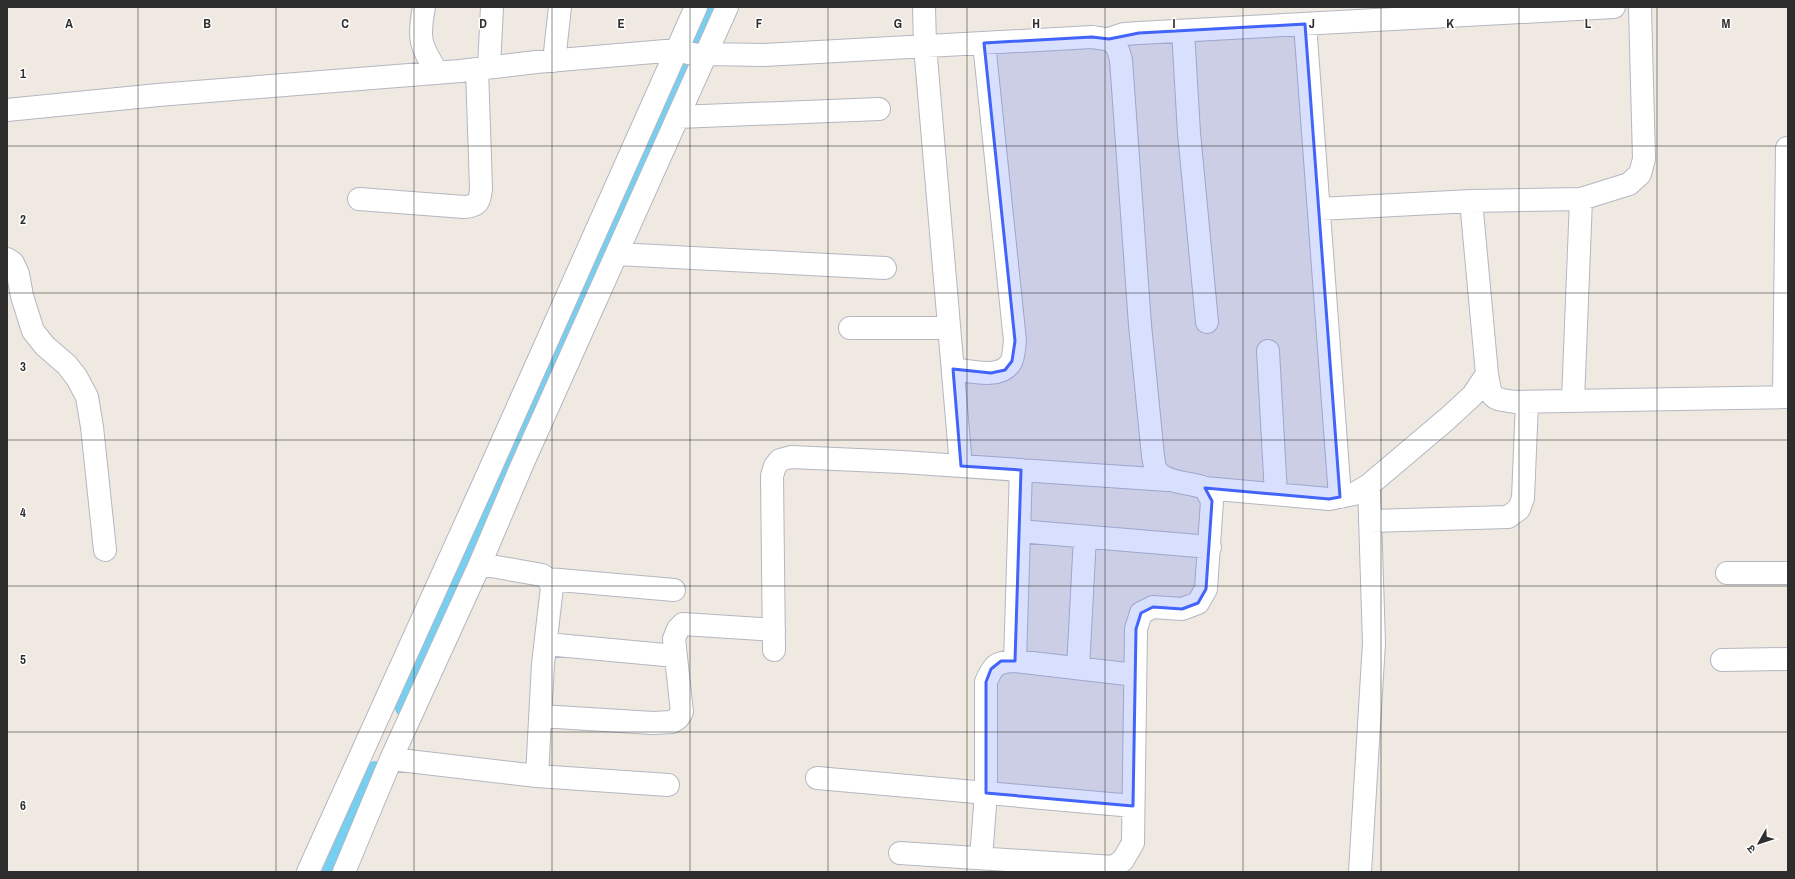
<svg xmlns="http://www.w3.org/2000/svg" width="1795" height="879" viewBox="0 0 1795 879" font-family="'Archivo Narrow','Noto Sans Devanagari',sans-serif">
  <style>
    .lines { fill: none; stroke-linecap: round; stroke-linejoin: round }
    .canal { stroke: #75cff0; stroke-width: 16 }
    .minor-casing { stroke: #b4b7c1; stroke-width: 24 }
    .minor { stroke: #fff; stroke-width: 22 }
    .marked { fill: #4264fb; fill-opacity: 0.2; stroke: #4264fb; stroke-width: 3; stroke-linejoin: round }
    .grid { fill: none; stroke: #2e2e2e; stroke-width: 1; stroke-opacity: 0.55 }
    .grid-label { font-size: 13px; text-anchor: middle; font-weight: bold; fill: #2e2e2e; stroke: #fff; stroke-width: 3; stroke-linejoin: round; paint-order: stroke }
  </style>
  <rect width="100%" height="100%" fill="#efe9e1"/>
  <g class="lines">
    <path class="canal" d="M 403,708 L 713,7
      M 330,872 L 375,769"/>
    <defs>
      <path id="minor" d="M 424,7 C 418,39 420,45 437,72
        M 924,7 L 925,46 L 961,466
        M 1305,24 L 1340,497
        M 1183,31 L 1189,133 L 1207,322
        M 1109,39 L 1124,34 L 1139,33 L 1614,7
        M 554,61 L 560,7
        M 489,67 L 492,7
        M 7,110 L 158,95 L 460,71 L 536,62 L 677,50 L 697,55 L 706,54 L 764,55 L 1092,37 C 1112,40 1116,39 1121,60 L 1140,325 L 1153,456 C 1154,460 1154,468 1157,471 C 1167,484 1191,482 1205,488 L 1212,501 L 1206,589 L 1198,603 L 1182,609 L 1153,607 L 1141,613 L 1136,629 L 1133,843 L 1123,860 L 1114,867 L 900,853
        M 678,117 L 879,109
        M 359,199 L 464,207 C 478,206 480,202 481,188 L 477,69
        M 1471,201 L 1487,374 C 1491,399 1491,399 1516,402 L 1788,397
        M 1319,209 L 1471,201 L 1581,199 L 1629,184 L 1640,174 L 1644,159 L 1640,7
        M 617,254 L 885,268
        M 7,259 L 13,263 L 18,274 L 22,296 L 33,331 L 45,346 L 67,365 L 77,378 L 87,397 L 92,427 L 105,550
        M 850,328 L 949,328
        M 1268,351 L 1276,494
        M 953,369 C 970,371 1001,380 1011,362 C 1014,357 1014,347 1015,341 L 984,43
        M 1784,397 L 1787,148
        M 1573,401 L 1581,199
        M 1205,488 L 1329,499 L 1354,494 L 1369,485 L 1447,419 L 1473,395 L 1487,374
        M 1370,521 L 1508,517 L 1519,509 L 1523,498 L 1527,402
        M 1019,531 L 1210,547
        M 480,564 L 542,575 L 548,579 L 552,587 L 543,664 L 537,776
        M 1727,573 L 1788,573
        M 548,579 L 674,590
        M 546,644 L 676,656
        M 774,650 L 772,476 L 775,466 L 780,460 L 791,457 L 902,462 L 1168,480
        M 1722,660 L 1788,659
        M 1015,661 L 1021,470
        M 1078,668 L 1085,537
        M 540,716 L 653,723 L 672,722 L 678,718 L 682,712 L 674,639 L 678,629 L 683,624 L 774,630
        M 391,759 L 537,776 L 668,785
        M 817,778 L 1133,806
        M 981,858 L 986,793 L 986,682 C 993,665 996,662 1015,661 L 1135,675
        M 308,872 L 482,487 L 696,7
        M 344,872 L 391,759 L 480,564 L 522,465 L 727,7
        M 1360,872 L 1374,643 L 1369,485"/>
    </defs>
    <use href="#minor" class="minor-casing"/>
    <use href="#minor" class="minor"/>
  </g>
  <path class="marked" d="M 1305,24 L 1340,497 L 1329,499 L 1205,488 L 1212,501 L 1206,589 L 1198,603 L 1182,609 L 1153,607 L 1141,613 L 1136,629 L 1133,806 L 986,793 L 986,682 L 991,669 L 1001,661 L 1015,661 L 1021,470 L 961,466 L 953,369 L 991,373 L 1005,370 L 1012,361 L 1015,341 L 984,43 L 1092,37 L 1109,39 L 1139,33 Z"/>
  <path class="grid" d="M 138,7 L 138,872M 276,7 L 276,872M 414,7 L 414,872M 552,7 L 552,872M 690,7 L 690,872M 828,7 L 828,872M 967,7 L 967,872M 1105,7 L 1105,872M 1243,7 L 1243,872M 1381,7 L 1381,872M 1519,7 L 1519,872M 1657,7 L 1657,872M 7,146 L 1788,146M 7,293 L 1788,293M 7,440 L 1788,440M 7,586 L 1788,586M 7,732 L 1788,732"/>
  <g class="grid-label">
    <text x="69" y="28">A</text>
    <text x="207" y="28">B</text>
    <text x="345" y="28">C</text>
    <text x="483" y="28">D</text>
    <text x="621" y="28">E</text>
    <text x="759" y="28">F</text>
    <text x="898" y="28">G</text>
    <text x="1036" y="28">H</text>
    <text x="1174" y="28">I</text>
    <text x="1312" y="28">J</text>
    <text x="1450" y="28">K</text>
    <text x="1588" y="28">L</text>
    <text x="1726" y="28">M</text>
    <text x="23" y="78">1</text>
    <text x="23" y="224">2</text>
    <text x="23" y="371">3</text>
    <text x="23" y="517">4</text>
    <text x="23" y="664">5</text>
    <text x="23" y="810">6</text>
  </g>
  <rect width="1795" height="879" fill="none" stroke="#2e2e2e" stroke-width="16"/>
  <g transform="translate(1759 843) rotate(231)" stroke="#ffffff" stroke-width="3" paint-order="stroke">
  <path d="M0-3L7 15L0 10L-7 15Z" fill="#2e2e2e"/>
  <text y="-6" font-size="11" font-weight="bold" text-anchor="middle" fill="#2e2e2e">उ</text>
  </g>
</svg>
